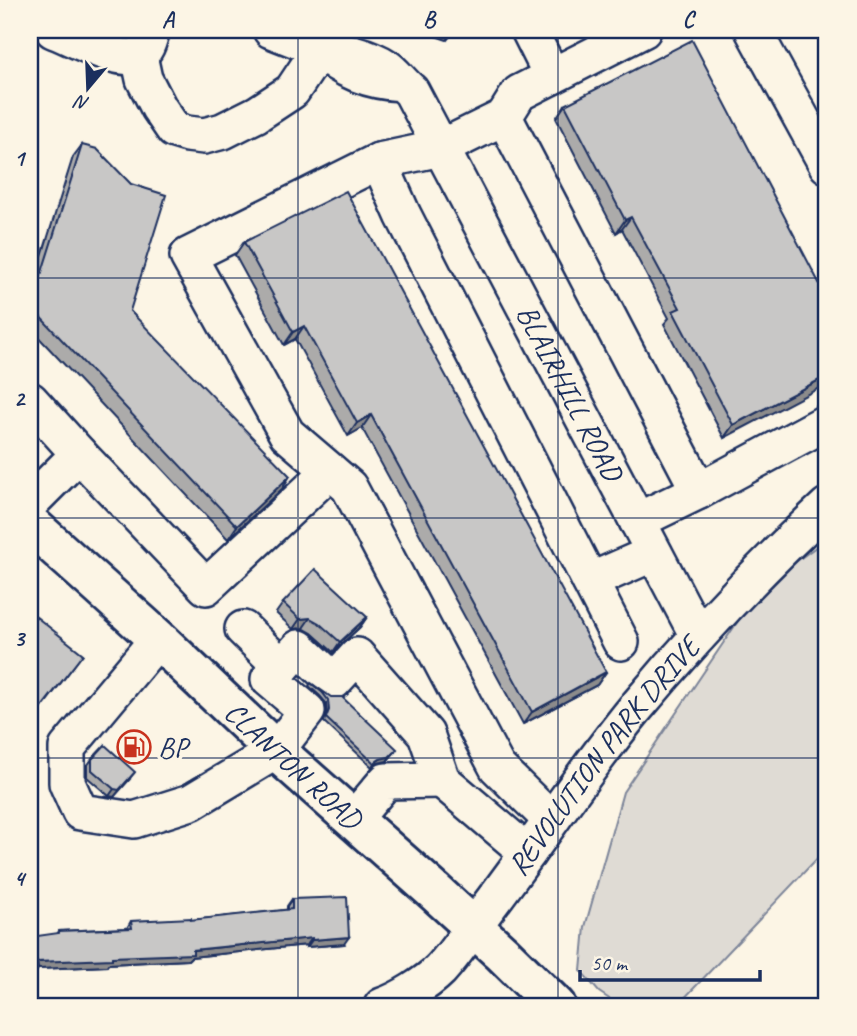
<svg xmlns="http://www.w3.org/2000/svg" width="857" height="1036" viewBox="0 0 857 1036" font-family="Caveat,sans-serif">
  <style>
    .green { fill: #dfdbd4; stroke: #7d8599; stroke-width: 2 }
    .lines { fill: none; stroke-linecap: round; stroke-linejoin: round }
    .minor-casing { stroke: #1b2f5e; stroke-width: 40 }
    .major-casing { stroke: #1b2f5e; stroke-width: 44 }
    .minor { stroke: #fcf5e5; stroke-width: 35 }
    .major { stroke: #fcf5e5; stroke-width: 38 }
    .wall { fill: #acabaa; stroke: #1b2f5e; stroke-width: 2 }
    .shaded-wall { fill: #8c8b8b; stroke: #1b2f5e; stroke-width: 2 }
    .building { fill: #c8c7c6; stroke: #1b2f5e; stroke-width: 2 }
    .grid { fill: none; stroke: #1b2f5e; stroke-width: 2; stroke-opacity: 0.55 }
    .labels { text-anchor: middle; stroke-width: 7; stroke-linejoin: round; paint-order: stroke }
    .street-label { font-size: 30px; fill: #1b2f5e; stroke: #fcf5e5 }
    .poi-label { font-size: 30px; fill: #1b2f5e; stroke: #fcf5e5; text-anchor: start }
    .neatline { fill: none; stroke: #1b2f5e; stroke-width: 2.5 }
    .grid-label { font-size: 23px; text-anchor: middle; font-weight: bold; fill: #1b2f5e }
  </style>
  <rect width="100%" height="100%" fill="#fcf5e5"/>
  <filter id="ink" filterUnits="userSpaceOnUse"><feTurbulence type="fractalNoise" baseFrequency=".0143" numOctaves="2"/><feDisplacementMap in="SourceGraphic" scale="14" xChannelSelector="R" yChannelSelector="G"/><feConvolveMatrix kernelMatrix="1 2 1 2 8 2 1 2 1" color-interpolation-filters="sRGB"/></filter>
  <g filter="url(#ink)">
    <path class="green" d="M 827,539 L 827,848 L 677,1006 L 620,1006 L 599,992 L 581,971 L 585,927 L 623,792 L 761,587 Z"/>
    <g class="lines">
      <defs>
        <g id="minor">
          <path d="M 53,30 C 72,37 124,66 140,54 C 148,48 149,38 152,30"/>
          <path d="M 529,30 L 552,76"/>
          <path d="M 753,30 L 827,165"/>
          <path d="M 139,56 L 144,79 L 159,108 L 174,130 L 187,134 L 204,136 L 223,131 L 257,114 L 292,91 L 320,49 L 271,30"/>
          <path id="s1" d="M 402,83 C 371,82 341,71 320,49 C 340,48 369,56 386,67 C 395,73 402,84 411,91 L 698,636"/>
          <path d="M 504,117 L 699,491"/>
          <path d="M 379,161 L 403,215 L 621,642"/>
          <path d="M 30,400 L 79,454"/>
          <path d="M 30,503 L 79,454 L 206,587 L 330,471"/>
          <path d="M 637,521 L 699,491 L 827,422"/>
          <path d="M 590,581 L 654,553"/>
          <path d="M 243,629 L 282,667 L 299,648 L 334,681 L 357,656 L 426,734 L 442,780 L 528,853"/>
          <path d="M 158,639 L 67,748 L 67,783 L 80,812 L 134,820 L 191,802 L 276,751 L 307,711 L 269,679 L 282,667"/>
          <path d="M 353,820 L 386,781 L 442,780"/>
          <path d="M 551,820 L 497,767 L 349,487 L 287,434 L 188,256 L 379,161 L 441,148 L 504,117 L 519,93 L 643,30"/>
          <path id="s2" d="M 382,1006 C 400,1000 427,983 440,970 C 455,954 469,932 482,915 C 534,848 580,776 634,710 C 694,638 758,570 827,506"/>
        </g>
        <g id="major">
          <path id="s3" d="M 30,524 L 158,639 L 276,751 L 435,892 L 502,953 L 556,1006"/>
        </g>
      </defs>
      <use href="#minor" class="minor-casing"/>
      <use href="#major" class="major-casing"/>
      <use href="#minor" class="minor"/>
      <use href="#major" class="major"/>
    </g>
    <path class="wall" d="M 565,105 L 827,298 L 724,438 L 664,324 L 669,318 L 622,229 L 616,233 L 556,118 Z
      M 82,145 L 130,311 L 282,489 L 228,539 L 30,328 L 30,294 L 73,157 Z
      M 244,242 L 606,672 L 597,685 L 523,724 L 362,428 L 348,436 L 295,339 L 284,345 L 235,255 Z
      M 283,603 L 367,617 L 360,627 L 333,652 L 312,633 L 303,628 L 293,629 L 276,613 Z
      M 311,683 L 395,752 L 387,761 L 378,763 L 372,767 L 324,722 L 327,713 L 326,703 L 320,696 L 309,686 Z
      M 92,759 L 130,779 L 114,797 L 109,796 L 87,777 L 87,766 Z
      M 292,899 L 344,944 L 307,947 L 307,945 L 191,957 L 188,960 L 108,964 L 107,966 L 38,969 L 33,976 L 59,931 L 127,928 L 131,921 L 191,920 L 287,910 L 287,906 Z"/>
    <path class="shaded-wall" d="M 418,30 L 455,30 L 447,40 Z
      M 631,217 L 622,229 L 616,233 L 625,220 Z
      M 304,326 L 295,339 L 284,345 L 293,332 Z
      M 827,376 L 827,384 L 724,438 L 733,425 Z
      M 371,415 L 362,428 L 348,436 L 357,423 Z
      M 290,476 L 282,489 L 228,539 L 237,526 Z
      M 367,617 L 360,627 L 333,652 L 340,642 Z
      M 310,618 L 303,628 L 293,629 L 300,619 Z
      M 83,654 L 32,721 L 30,720 L 30,704 Z
      M 606,672 L 597,685 L 523,724 L 532,712 Z
      M 397,749 L 387,761 L 378,763 L 372,767 L 374,763 Z
      M 135,772 L 114,797 L 109,796 L 114,789 Z
      M 349,937 L 344,944 L 307,947 L 312,940 Z
      M 312,938 L 307,945 L 191,957 L 188,960 L 108,964 L 107,966 L 38,969 L 33,976 L 30,976 L 30,969 L 37,962 L 193,950 Z"/>
    <path class="building" d="M 692,40 L 827,298 L 827,376 L 733,425 L 673,311 L 680,308 L 631,217 L 625,220 L 565,105 Z
      M 82,145 L 97,149 L 131,184 L 166,195 L 130,311 L 290,476 L 237,526 L 31,307 Z
      M 346,191 L 606,672 L 532,712 L 371,415 L 357,423 L 304,326 L 293,332 L 244,242 Z
      M 315,569 L 367,617 L 340,642 L 319,623 L 310,618 L 300,619 L 283,603 Z
      M 30,612 L 83,654 L 41,708 L 30,704 Z
      M 311,683 L 331,697 L 342,697 L 397,749 L 389,757 L 380,759 L 374,763 L 326,718 L 329,710 L 328,700 L 322,692 Z
      M 105,745 L 135,772 L 119,790 L 114,789 L 92,770 L 92,759 Z
      M 347,897 L 349,937 L 312,940 L 312,938 L 193,950 L 193,954 L 112,957 L 112,959 L 37,962 L 38,969 L 30,969 L 30,937 L 59,933 L 59,931 L 132,928 L 131,921 L 191,918 L 191,920 L 292,909 L 292,899 Z"/>
  </g>
  <path class="grid" d="M 298,30 L 298,1006M 558,30 L 558,1006M 30,278 L 827,278M 30,518 L 827,518M 30,758 L 827,758"/>
  <defs>
    <symbol id="fuel-ring" viewBox="-11 -11 22 22"><circle r="9.5" fill="#fcf5e5" stroke="#c8321e" stroke-width="1.5"/><path d="M-5.5-6h7V0h2V4h1.3V-2.5L3-4.5l.8-.8L6-3V5H2.5V1h-1V6h-7ZM-4.2-4.7v3.2H.2V-4.7Z" fill="#c8321e"/></symbol>
  </defs>
  <g fill-rule="evenodd">
    <use href="#fuel-ring" x="115" y="728" width="38" height="38"/>
  </g>
  <g class="labels">
    <g class="street-label">
      <text dy="10" stroke="none"><textPath href="#s1" startOffset="536">BLAIRHILL ROAD</textPath></text>
      <text dy="10" stroke="none"><textPath href="#s2" startOffset="338">REVOLUTION PARK DRIVE</textPath></text>
      <text dy="10" stroke="none"><textPath href="#s3" startOffset="357">CLANTON ROAD</textPath></text>
    </g>
    <g class="poi-label">
      <text x="158" y="757">BP</text>
    </g>
  </g>
  <rect width="857" height="1036" fill="none" stroke="#fcf5e5" stroke-width="77"/>
  <g transform="translate(88 88) rotate(199)" stroke="#fcf5e5" stroke-width="5" paint-order="stroke">
  <path d="M0-5L12 26L0 18L-12 26Z" fill="#1b2f5e"/>
  <text y="-10" font-size="19" font-weight="bold" text-anchor="middle" fill="#1b2f5e">N</text>
  </g>
  <path d="M580 970v10h180v-10" fill="none" stroke="#1b2f5e" stroke-width="3.5"/>
  <text x="591" y="970" font-size="21" fill="#1b2f5e" stroke="#fcf5e5" stroke-width="5" paint-order="stroke">50 m</text>
  <rect x="38" y="38" width="780" height="960" class="neatline"/>
  <g class="grid-label">
    <text x="168" y="27">A</text>
    <text x="429" y="27">B</text>
    <text x="688" y="27">C</text>
    <text x="19" y="166">1</text>
    <text x="19" y="406">2</text>
    <text x="19" y="646">3</text>
    <text x="19" y="886">4</text>
  </g>
</svg>
